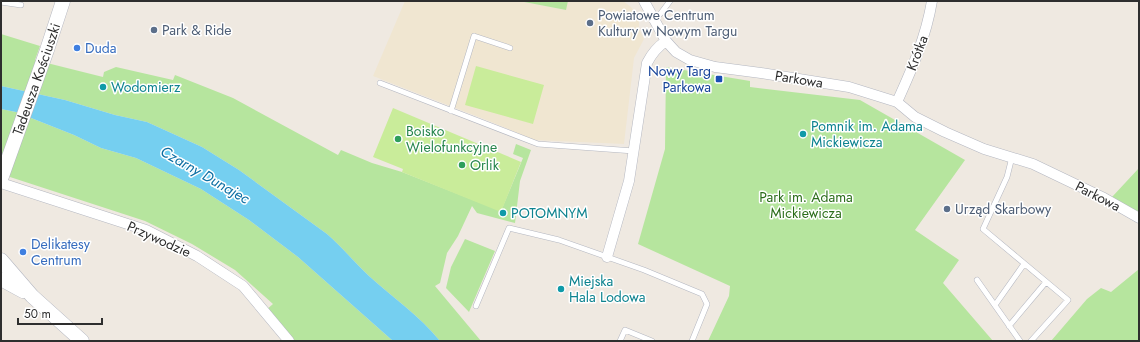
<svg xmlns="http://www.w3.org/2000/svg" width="1140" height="342" viewBox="0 0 1140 342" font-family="Jost,sans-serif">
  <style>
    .education { fill: #f0e6d1 }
    .green { fill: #b6e59e }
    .pitch { fill: #c9ec9a }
    .water { fill: #75cff0 }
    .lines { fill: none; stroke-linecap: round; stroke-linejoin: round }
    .lane-casing { stroke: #b4b7c1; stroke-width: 6 }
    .street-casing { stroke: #b4b7c1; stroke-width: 11 }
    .secondary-casing { stroke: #b4b7c1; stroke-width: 15 }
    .lane { stroke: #fff; stroke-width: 5 }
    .street { stroke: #fff; stroke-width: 10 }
    .secondary { stroke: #fff; stroke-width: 14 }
    .service-dot { fill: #5c6f8a; stroke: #fff; stroke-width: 1.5 }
    .shop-dot { fill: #3f7fe0; stroke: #fff; stroke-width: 1.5 }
    .transit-dot { fill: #1a4fb4; stroke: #fff; stroke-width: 1.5 }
    .culture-dot { fill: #0f9aa8; stroke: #fff; stroke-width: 1.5 }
    .leisure-dot { fill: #2e9e5b; stroke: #fff; stroke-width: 1.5 }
    .labels { text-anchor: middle; stroke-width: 3; stroke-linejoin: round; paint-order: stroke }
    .service-label { font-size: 14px; fill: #4e5e75; stroke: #fff; text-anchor: start }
    .shop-label { font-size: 14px; fill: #366cbe; stroke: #fff; text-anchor: start }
    .street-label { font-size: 14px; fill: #2e2e2e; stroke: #fff }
    .transit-label { font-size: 14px; fill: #164399; stroke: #fff; text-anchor: end }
    .culture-label { font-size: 14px; fill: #0d838f; stroke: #fff; text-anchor: start }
    .leisure-label { font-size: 14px; fill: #27864d; stroke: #fff; text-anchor: start }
    .park-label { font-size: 14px; fill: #2c6e1b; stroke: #fff }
    .water-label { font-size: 15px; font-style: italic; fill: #0d6fa3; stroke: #fff }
  </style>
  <rect width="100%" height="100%" fill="#efe9e1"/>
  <path class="education" d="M 405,1 L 519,1 L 565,10 L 568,1 L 623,1 L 631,7 L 639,19 L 639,29 L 644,39 L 634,58 L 624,144 L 534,140 L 489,121 L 373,76 Z"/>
  <path class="green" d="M 519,1 L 568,1 L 566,10 Z
    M 1,34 L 40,46 L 35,60 L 103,77 L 104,72 L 116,67 L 173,80 L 175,75 L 233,98 L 338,155 L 341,150 L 372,163 L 402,172 L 501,211 L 523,158 L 513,154 L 516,144 L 531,150 L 520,181 L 515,223 L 477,213 L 472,206 L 458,236 L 447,253 L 440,283 L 435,286 L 481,341 L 440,341 C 420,316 392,297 369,276 C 354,262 342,247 327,234 L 239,170 L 202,147 L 147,122 L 115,115 L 65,100 L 1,86 Z
    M 666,67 L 750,81 L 750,87 L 860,100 L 965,160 L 915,230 L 959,260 L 943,283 L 993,341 L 708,341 L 729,296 L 730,286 L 638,244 L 665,149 Z
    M 1,109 L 16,112 L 74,135 L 101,148 L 136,158 L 201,189 L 249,220 L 298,257 L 393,341 L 293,341 L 266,310 L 273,304 L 235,270 L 192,244 L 145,221 L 10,177 L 1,170 Z
    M 1139,168 L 1139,210 L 1137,212 L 1112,197 Z
    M 465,239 L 495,251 L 469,312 L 446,288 L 451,267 Z
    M 1139,269 L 1139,341 L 1051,341 L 1087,299 L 1101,288 L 1111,292 Z"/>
  <path class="pitch" d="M 476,66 L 544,85 L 533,124 L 465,105 Z
    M 393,108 L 521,162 L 501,212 L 402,172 L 403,169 L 373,157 Z"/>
  <path class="water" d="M 1,86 L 65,100 L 115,115 L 147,122 L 202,147 L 239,170 L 327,234 C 342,247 354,262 369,276 C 392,297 420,316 440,341 L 393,341 L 298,257 L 249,220 L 201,189 L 136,158 L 101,148 L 74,135 L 16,112 L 1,109 Z"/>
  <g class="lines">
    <defs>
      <path id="lane" d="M 1,2 L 21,5
        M 654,20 L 661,13 L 670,1
        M 380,83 L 538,144 L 634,151
        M 451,111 L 474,36 L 510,48
        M 1012,157 L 1007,177 L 983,229 L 1068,300 L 1031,341
        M 977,280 L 1020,341
        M 995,305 L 1024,264
        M 476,306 L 509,228 L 559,240 L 644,270 L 702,294 L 707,304 L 692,341
        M 1009,326 L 1046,282
        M 620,341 L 625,330 L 652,341"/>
      <path id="street" d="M 644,1 L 666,41 L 676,52 L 690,60 L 715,67 L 761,73 L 849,87 L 897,102 L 915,117 L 945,132 L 984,149 L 1033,164 L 1104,198 L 1139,218
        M 897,102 C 912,69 926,37 932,1
        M 1,183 L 146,230 L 197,256 L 243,286 L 289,341
        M 607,257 L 629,181 L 647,63 C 652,53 657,47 666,41"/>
      <g id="secondary">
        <path id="s1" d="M 1,179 L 47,50 L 63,1"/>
        <path d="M 1,260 L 32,296 L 82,341"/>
        <path d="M 1,279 L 23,291"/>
      </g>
    </defs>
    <use href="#lane" class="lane-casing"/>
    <use href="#street" class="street-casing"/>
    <use href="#secondary" class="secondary-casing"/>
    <use href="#lane" class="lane"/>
    <use href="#street" class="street"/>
    <use href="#secondary" class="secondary"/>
  </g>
  <g class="service-dot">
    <circle cx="590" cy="23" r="4"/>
    <circle cx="154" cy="30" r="4"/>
    <circle cx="947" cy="209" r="4"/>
  </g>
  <g class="shop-dot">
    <circle cx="77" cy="48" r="4"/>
    <circle cx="23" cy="252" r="4"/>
  </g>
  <rect class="transit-dot" x="715" y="75" width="8" height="8" rx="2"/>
  <g class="culture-dot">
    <circle cx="103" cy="87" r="4"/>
    <circle cx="803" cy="134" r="4"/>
    <circle cx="503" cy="213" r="4"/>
    <circle cx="561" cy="289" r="4"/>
  </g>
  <g class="leisure-dot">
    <circle cx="398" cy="139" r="4"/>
    <circle cx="462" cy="165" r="4"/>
  </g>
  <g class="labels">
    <g class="service-label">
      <text x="598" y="20">Powiatowe Centrum<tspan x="598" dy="16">Kultury w Nowym Targu</tspan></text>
      <text x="162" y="35">Park &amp; Ride</text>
      <text x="955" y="214">Urząd Skarbowy</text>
    </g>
    <g class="shop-label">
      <text x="85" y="53">Duda</text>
      <text x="31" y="249">Delikatesy<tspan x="31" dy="16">Centrum</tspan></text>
    </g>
    <g class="street-label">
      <text transform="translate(917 53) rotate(-69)" y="5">Krótka</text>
      <text dy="5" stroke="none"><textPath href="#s1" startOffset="106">Tadeusza Kościuszki</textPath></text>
      <text transform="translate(799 79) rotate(9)" y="5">Parkowa</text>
      <text transform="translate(1098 196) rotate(27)" y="5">Parkowa</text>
      <text transform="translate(159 239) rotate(24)" y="5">Przywodzie</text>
    </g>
    <g class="transit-label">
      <text x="711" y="76">Nowy Targ<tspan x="711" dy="16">Parkowa</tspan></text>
    </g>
    <g class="culture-label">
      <text x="111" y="92">Wodomierz</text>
      <text x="811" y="131">Pomnik im. Adama<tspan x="811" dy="16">Mickiewicza</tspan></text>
      <text x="511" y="218">POTOMNYM</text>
      <text x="569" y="286">Miejska<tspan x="569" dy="16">Hala Lodowa</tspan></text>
    </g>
    <g class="leisure-label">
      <text x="406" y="136">Boisko<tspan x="406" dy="16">Wielofunkcyjne</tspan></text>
      <text x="470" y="170">Orlik</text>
    </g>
    <g class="park-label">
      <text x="806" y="202">Park im. Adama<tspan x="806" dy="16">Mickiewicza</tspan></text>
    </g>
    <g class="water-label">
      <text transform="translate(205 175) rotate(30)" y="5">Czarny Dunajec</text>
    </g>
  </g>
  <rect width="1140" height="342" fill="none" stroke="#2e2e2e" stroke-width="4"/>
  <path d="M18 318v6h84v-6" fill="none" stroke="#2e2e2e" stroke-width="2"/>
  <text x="24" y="318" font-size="12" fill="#2e2e2e" stroke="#ffffff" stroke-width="3" paint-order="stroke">50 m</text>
</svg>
